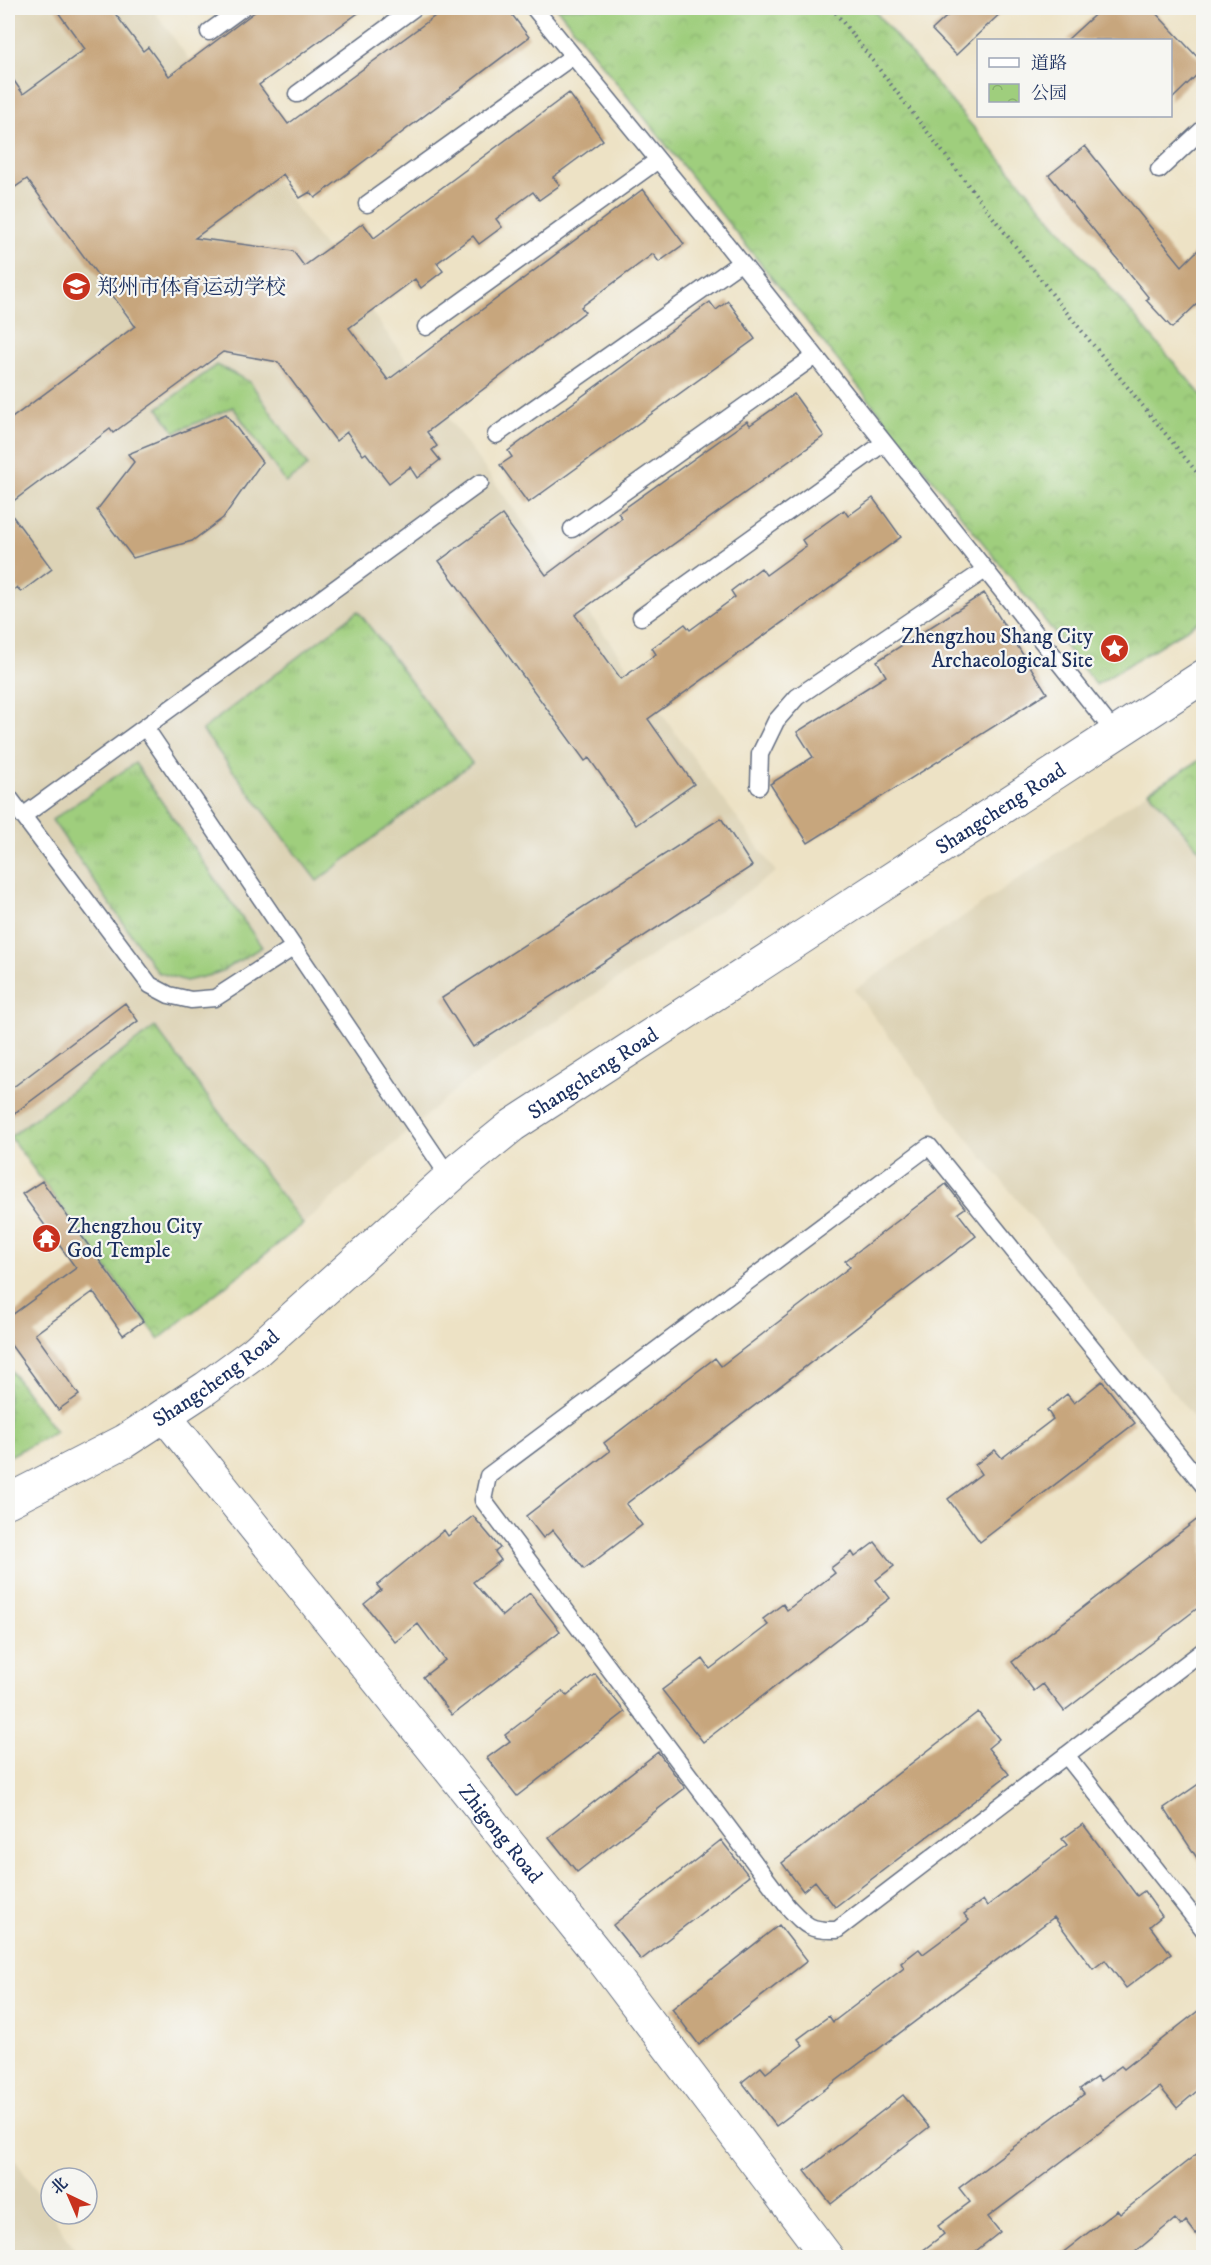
<svg xmlns="http://www.w3.org/2000/svg" width="1211" height="2265" viewBox="0 0 1211 2265" font-family="'IM FELL DW Pica','Noto Serif SC',serif">
  <style>
    .built { fill: #ddd3b6 }
    .grass { fill: url(#grass-tufts); stroke: #5d7e6e; stroke-width: 1.5 }
    .park { fill: url(#park-crowns); stroke: #5d7e6e; stroke-width: 1.5 }
    .building { fill: #c7a67d }
    .lines { fill: none; stroke-linecap: round; stroke-linejoin: round }
    .service-casing { stroke: #646e82; stroke-width: 19 }
    .minor-casing { stroke: #646e82; stroke-width: 34 }
    .tertiary-casing { stroke: #646e82; stroke-width: 35 }
    .path { stroke: #646e82; stroke-width: 4; stroke-dasharray: 1.5 4.5; stroke-linecap: butt }
    .service { stroke: #fff; stroke-width: 16 }
    .minor { stroke: #fff; stroke-width: 32 }
    .tertiary { stroke: #fff; stroke-width: 33 }
    .labels { text-anchor: middle; stroke-width: 4.5; stroke-linejoin: round; paint-order: stroke }
    .poi-label { font-size: 21px; fill: #1b2f5e; stroke: #f6f6f2; text-anchor: start }
    .street-label { font-size: 21px; fill: #1b2f5e; stroke: #f6f6f2 }
  </style>
  <defs>
    <pattern id="grass-tufts" width="24" height="20" patternUnits="userSpaceOnUse" patternTransform="scale(1.5)"><rect width="24" height="20" fill="#9fce7d"/><path d="M3 7l-1-3M5 7V3M7 7l1-3M15 17l-1-3M17 17v-4M19 17l1-3" fill="none" stroke="#88b16e"/></pattern>
    <pattern id="park-crowns" width="20" height="18" patternUnits="userSpaceOnUse" patternTransform="scale(1.5)"><rect width="20" height="18" fill="#9fce7d"/><path d="M2 6a3 3 0 1 1 6 0M12 15a3 3 0 1 1 6 0" fill="none" stroke="#88b16e"/></pattern>
  </defs>
  <rect width="100%" height="100%" fill="#f6f6f2"/>
  <filter id="ink" filterUnits="userSpaceOnUse"><feTurbulence type="fractalNoise" baseFrequency=".0167" numOctaves="2"/><feDisplacementMap in="SourceGraphic" scale="12" xChannelSelector="R" yChannelSelector="G"/><feConvolveMatrix kernelMatrix="1 2 1 2 8 2 1 2 1" color-interpolation-filters="sRGB"/></filter>
  <filter id="wash" filterUnits="userSpaceOnUse"><feTurbulence type="fractalNoise" baseFrequency=".008" numOctaves="4" result="noise"/><feDisplacementMap in="SourceGraphic" scale="24" xChannelSelector="R" yChannelSelector="G"/><feGaussianBlur stdDeviation="1.35" result="paint"/><feColorMatrix in="noise" values="0 0 0 0 0 0 0 0 0 0 0 0 0 0 0 0 0 1.4 0 .05"/><feComposite in="paint" operator="in"/></filter>
  <g filter="url(#wash)">
    <rect width="100%" height="100%" fill="#ede2c5"/>
    <path class="built" d="M 8,8 L 152,8 L 776,872 L 461,1085 L 303,1224 L 155,1027 L 10,1137 L 8,1134 Z
      M 1149,791 L 1203,854 L 1203,1429 L 938,1102 L 854,990 Z
      M 8,2149 L 80,2257 L 8,2257 Z"/>
    <path class="grass" d="M 217,365 L 250,382 L 308,466 L 286,483 L 233,407 L 175,432 L 158,408 Z
      M 358,611 L 472,763 L 317,881 L 202,730 Z
      M 135,763 L 262,947 L 222,971 L 211,975 L 186,981 L 157,972 L 52,820 Z"/>
    <path class="park" d="M 557,8 L 872,8 L 1203,397 L 1203,619 L 1096,685 Z
      M 1203,758 L 1203,854 L 1149,791 Z
      M 155,1027 L 303,1224 L 159,1339 L 10,1137 Z
      M 8,1367 L 56,1432 L 8,1457 Z"/>
    <g id="blocks">
      <path class="building" d="M 55,8 L 111,8 L 143,51 L 148,47 L 169,76 L 260,8 L 365,8 L 259,85 L 288,124 L 446,8 L 507,8 L 529,37 L 315,198 L 310,192 L 300,198 L 283,174 L 195,238 L 293,251 L 304,266 L 363,223 L 374,238 L 569,93 L 603,140 L 553,177 L 560,185 L 539,200 L 533,192 L 496,219 L 502,227 L 479,244 L 473,236 L 437,263 L 443,271 L 421,288 L 415,279 L 349,328 L 388,380 L 643,189 L 684,244 L 659,262 L 653,254 L 581,307 L 585,312 L 427,432 L 437,446 L 432,450 L 440,460 L 417,478 L 410,467 L 389,483 L 366,453 L 363,455 L 347,432 L 336,441 L 278,362 L 223,352 L 113,433 L 110,429 L 8,505 L 8,421 L 135,326 L 27,179 L 8,192 L 8,72 L 23,94 L 85,49 Z
        M 956,8 L 1006,8 L 956,55 L 932,30 Z
        M 1102,8 L 1151,8 L 1203,63 L 1203,69 L 1170,101 L 1170,40 L 1067,40 Z
        M 1085,146 L 1182,266 L 1203,245 L 1203,298 L 1172,328 L 1146,300 L 1149,298 L 1049,175 Z
        M 728,301 L 755,339 L 528,503 L 500,465 L 512,457 L 508,451 L 710,302 L 716,310 Z
        M 794,394 L 824,436 L 575,615 L 621,679 L 656,654 L 652,648 L 685,624 L 690,630 L 735,597 L 731,591 L 761,568 L 766,575 L 806,546 L 802,540 L 844,510 L 848,516 L 873,498 L 901,537 L 648,719 L 694,784 L 636,825 L 589,758 L 585,761 L 439,561 L 502,515 L 546,575 L 622,518 L 618,513 L 747,421 L 750,425 Z
        M 226,414 L 262,462 L 223,518 L 192,541 L 133,558 L 97,510 L 134,462 L 128,454 Z
        M 8,510 L 52,569 L 21,592 L 17,587 L 8,595 Z
        M 984,593 L 1047,693 L 808,843 L 770,784 L 813,757 L 797,732 L 886,676 L 877,661 Z
        M 721,818 L 752,866 L 473,1047 L 442,998 Z
        M 125,1003 L 138,1021 L 8,1118 L 8,1091 Z
        M 42,1181 L 143,1321 L 123,1335 L 93,1292 L 35,1334 L 79,1395 L 58,1410 L 8,1341 L 8,1318 L 76,1268 L 22,1194 Z
        M 946,1184 L 965,1208 L 958,1213 L 976,1236 L 626,1504 L 642,1525 L 584,1569 L 553,1530 L 543,1538 L 526,1516 L 610,1451 L 604,1443 L 715,1358 L 721,1366 L 850,1267 L 845,1261 Z
        M 1102,1381 L 1135,1423 L 980,1542 L 948,1499 L 981,1474 L 975,1465 L 995,1450 L 1002,1458 L 1053,1419 L 1047,1410 L 1067,1394 L 1074,1403 Z
        M 1203,1515 L 1203,1604 L 1064,1711 L 1043,1684 L 1034,1691 L 1012,1662 Z
        M 473,1516 L 500,1548 L 495,1552 L 501,1560 L 473,1582 L 502,1616 L 530,1593 L 560,1631 L 452,1715 L 423,1677 L 445,1660 L 418,1624 L 395,1642 L 364,1604 L 381,1590 L 377,1585 L 444,1530 L 448,1536 Z
        M 875,1542 L 894,1566 L 876,1580 L 890,1598 L 703,1742 L 662,1690 L 703,1659 L 710,1669 L 768,1625 L 763,1619 L 783,1604 L 787,1610 L 835,1573 L 831,1568 L 852,1552 L 855,1557 Z
        M 595,1674 L 625,1712 L 517,1796 L 487,1758 L 510,1741 L 505,1735 L 562,1691 L 567,1696 Z
        M 978,1712 L 999,1739 L 988,1748 L 1009,1774 L 835,1907 L 815,1881 L 803,1891 L 782,1863 Z
        M 658,1752 L 685,1788 L 577,1872 L 549,1837 Z
        M 1203,1781 L 1203,1867 L 1164,1808 Z
        M 1083,1824 L 1137,1896 L 1144,1891 L 1162,1916 L 1150,1926 L 1171,1954 L 1126,1988 L 1105,1960 L 1093,1969 L 1054,1917 L 776,2126 L 742,2082 L 761,2067 L 766,2073 L 803,2045 L 798,2039 L 829,2016 L 833,2022 L 904,1968 L 901,1963 L 919,1949 L 923,1954 L 969,1920 L 964,1914 L 983,1900 L 987,1906 L 1067,1845 L 1062,1839 Z
        M 721,1840 L 749,1876 L 641,1960 L 613,1925 Z
        M 779,1925 L 807,1961 L 699,2045 L 672,2009 Z
        M 1203,2007 L 1203,2086 L 1177,2108 L 1160,2087 L 988,2217 L 1000,2232 L 967,2258 L 913,2258 L 944,2234 L 938,2226 L 970,2202 L 959,2188 L 1084,2094 L 1080,2089 L 1097,2077 L 1100,2081 L 1121,2066 L 1124,2069 Z
        M 903,2095 L 929,2127 L 831,2204 L 805,2171 Z
        M 1203,2149 L 1203,2243 L 1186,2221 L 1181,2226 L 1175,2219 L 1128,2258 L 1056,2258 L 1117,2210 L 1120,2214 Z"/>
    </g>
  </g>
  <g filter="url(#ink)">
    <use href="#blocks" fill-opacity="0" stroke="#646e82" stroke-width="1.5"/>
    <g class="lines">
      <defs>
        <path id="service" d="M 534,8 L 716,231 L 1115,733
          M 209,32 L 242,8
          M 297,94 L 414,8
          M 1159,170 L 1204,128
          M 367,204 L 573,56
          M 426,327 L 658,160
          M 496,435 L 740,263
          M 572,529 L 815,356
          M 641,617 L 884,443
          M 145,727 L 450,1178
          M 759,786 L 760,754 L 776,721 L 797,697 L 985,570
          M 8,796 L 150,985 L 169,995 L 191,1000 L 215,998 L 294,947
          M 23,816 L 480,483
          M 1204,1486 L 929,1146 L 488,1476 L 483,1500 L 787,1906 C 806,1926 809,1931 837,1930 L 1204,1650
          M 1066,1755 L 1204,1930"/>
        <g id="minor">
          <path id="s1" d="M 164,1415 L 601,1958 L 828,2258"/>
        </g>
        <g id="tertiary">
          <path id="s2" d="M 8,1501 L 125,1441 L 206,1388 L 255,1352 L 460,1168 L 513,1125 L 1204,676"/>
        </g>
      </defs>
      <use href="#service" class="service-casing"/>
      <use href="#minor" class="minor-casing"/>
      <use href="#tertiary" class="tertiary-casing"/>
      <path class="path" d="M 832,8 L 1059,303 L 1204,481"/>
      <use href="#service" class="service"/>
      <use href="#minor" class="minor"/>
      <use href="#tertiary" class="tertiary"/>
    </g>
  </g>
  <defs>
    <symbol id="school-disc" viewBox="-11 -11 22 22"><circle r="9.5" fill="#c8321e" stroke="#f6f6f2"/><path d="M0-5L7-2L0 1L-7-2ZM-4 1L0 2.5L4 1V4Q0 6-4 4Z" fill="#fff"/></symbol>
    <symbol id="sight-disc" viewBox="-11 -11 22 22"><circle r="9.5" fill="#c8321e" stroke="#f6f6f2"/><path d="M0-6L1.8-2.2L6-1.7L2.9 1.2L3.7 5.4L0 3.3L-3.7 5.4L-2.9 1.2L-6-1.7L-1.8-2.2Z" fill="#fff"/></symbol>
    <symbol id="temple-disc" viewBox="-11 -11 22 22"><circle r="9.5" fill="#c8321e" stroke="#f6f6f2"/><path d="M0-6L5-2H3V0L6.5 2.5H4V6H1.5V3h-3V6H-4V2.5H-6.5L-3 0V-2H-5Z" fill="#fff"/></symbol>
  </defs>
  <g fill-rule="evenodd">
    <use href="#school-disc" x="60" y="270" width="33" height="33"/>
    <use href="#sight-disc" x="1098" y="632" width="33" height="33"/>
    <use href="#temple-disc" x="30" y="1222" width="33" height="33"/>
  </g>
  <g class="labels">
    <g class="poi-label">
      <text x="97" y="294">郑州市体育运动学校</text>
      <text x="1093" y="643" text-anchor="end">Zhengzhou Shang City<tspan x="1093" dy="24">Archaeological Site</tspan></text>
      <text x="67" y="1233">Zhengzhou City<tspan x="67" dy="24">God Temple</tspan></text>
    </g>
    <g class="street-label">
      <text dy="7" stroke="none"><textPath href="#s2" startOffset="1214">Shangcheng Road</textPath></text>
      <text dy="7" stroke="none"><textPath href="#s2" startOffset="728">Shangcheng Road</textPath></text>
      <text dy="7" stroke="none"><textPath href="#s2" startOffset="242">Shangcheng Road</textPath></text>
      <text dy="7" stroke="none"><textPath href="#s1" startOffset="537">Zhigong Road</textPath></text>
    </g>
  </g>
  <rect width="1211" height="2265" fill="none" stroke="#f6f6f2" stroke-width="30"/>
  <rect x="977" y="39" width="195" height="78" fill="#f6f6f2" stroke="#9ea6b7" stroke-width="1.5"/>
  <rect x="989" y="58" width="30" height="9" fill="#ffffff" stroke="#9ea6b7" stroke-width="1.5"/>
  <text x="1031" y="69" font-size="18" fill="#1b2f5e">道路</text>
  <rect x="989" y="84" width="30" height="18" fill="url(#park-crowns)" stroke="#9ea6b7" stroke-width="1.5"/>
  <text x="1031" y="99" font-size="18" fill="#1b2f5e">公园</text>
  <g transform="translate(69 2196) rotate(316)"><circle r="28" fill="#f6f6f2" stroke="#9ea6b7" stroke-width="1.5"/>
  <path d="M0-4.5L10 22L0 15L-10 22Z" fill="#c8321e"/>
  <text y="-9" font-size="16" font-weight="bold" text-anchor="middle" fill="#1b2f5e">北</text>
  </g>
</svg>
